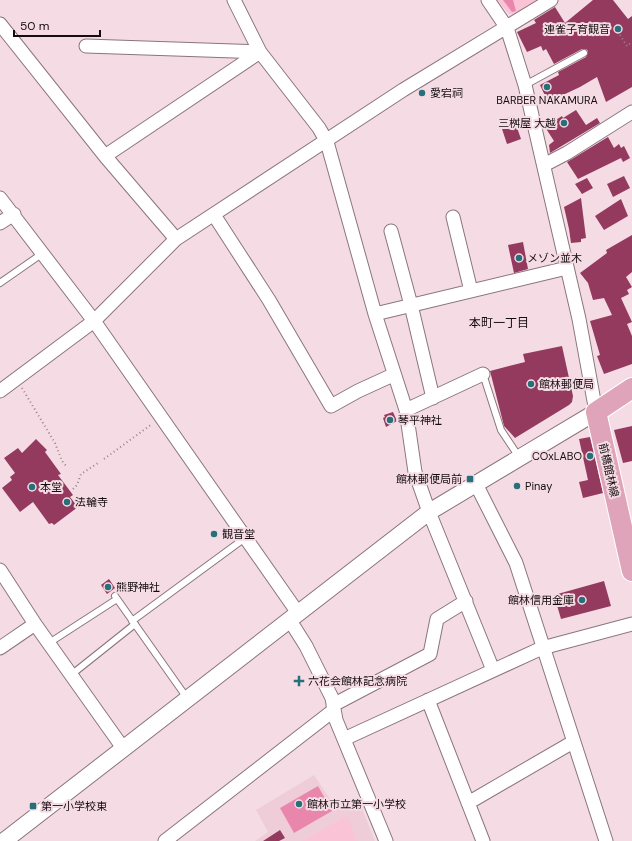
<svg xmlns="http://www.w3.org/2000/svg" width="632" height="841" viewBox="0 0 632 841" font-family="'DM Sans','Noto Sans JP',sans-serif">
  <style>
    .built { fill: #efcdd8 }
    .green { fill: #fac4d6 }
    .water { fill: #e986ab }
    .building { fill: #943a5f }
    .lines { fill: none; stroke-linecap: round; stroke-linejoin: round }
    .service-casing { stroke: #8b757c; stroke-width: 8 }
    .minor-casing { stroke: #8b757c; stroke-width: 15 }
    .tertiary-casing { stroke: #8b757c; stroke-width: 18 }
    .primary-casing { stroke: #fff; stroke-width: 22 }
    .path { stroke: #96858a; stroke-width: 2; stroke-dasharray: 1 3; stroke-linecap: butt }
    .service { stroke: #fff; stroke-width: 6 }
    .minor { stroke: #fff; stroke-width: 13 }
    .tertiary { stroke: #fff; stroke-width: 16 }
    .primary { stroke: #dfa3ba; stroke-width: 20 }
    .poi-dot { fill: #27707a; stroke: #f5dce4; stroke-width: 1.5 }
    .labels { text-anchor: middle; stroke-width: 4; stroke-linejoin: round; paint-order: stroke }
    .poi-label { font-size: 11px; fill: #140c0f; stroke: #f5dce4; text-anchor: start }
    .street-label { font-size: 11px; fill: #140c0f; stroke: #f5dce4 }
    .neighbourhood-label { font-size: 12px; fill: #140c0f; stroke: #f5dce4 }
  </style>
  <rect width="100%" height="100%" fill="#f5dce4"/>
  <path class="built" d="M 314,775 L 336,808 L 358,799 L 375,841 L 255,841 L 268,832 L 256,810 Z"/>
  <path class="green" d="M 497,0 L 539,0 L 516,14 L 509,14 Z
    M 347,816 L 357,841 L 302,841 Z"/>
  <path class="water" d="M 503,0 L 513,0 L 516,11 L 512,12 Z
    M 318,786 L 332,811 L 294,833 L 280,808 Z"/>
  <path class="building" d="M 593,0 L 613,0 L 628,19 L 632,16 L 632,87 L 606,102 L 597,77 L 580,87 L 548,102 L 540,85 L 559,75 L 558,72 L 586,57 L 588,51 L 586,49 L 582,49 L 554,64 L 546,49 L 543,51 L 541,46 L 527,52 L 517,32 L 536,23 L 534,20 L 555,7 L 565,23 Z
    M 576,110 L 586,125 L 597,118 L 600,123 L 550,153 L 549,145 L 554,141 L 545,127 L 562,116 L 563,118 Z
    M 513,116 L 521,139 L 507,144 L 499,120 Z
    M 608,137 L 614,148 L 619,144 L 621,148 L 624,146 L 630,158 L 623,162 L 621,158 L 578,179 L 567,162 Z
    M 624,176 L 630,188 L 613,197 L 607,184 Z
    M 587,178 L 593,188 L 582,194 L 575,184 Z
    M 581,198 L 586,238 L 581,239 L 581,242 L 571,243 L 569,229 L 564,207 Z
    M 621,199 L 628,216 L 604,230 L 595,216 Z
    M 632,235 L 632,272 L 626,277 L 632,287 L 627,290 L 629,294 L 621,298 L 632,322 L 627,324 L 632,336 L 632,364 L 604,374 L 597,356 L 600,355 L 590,321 L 612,315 L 604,298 L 593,300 L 588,283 L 580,273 L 607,253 L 606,250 Z
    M 523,242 L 528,269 L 514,273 L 508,245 Z
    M 562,346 L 573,396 L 572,402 L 569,405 L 515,438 L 504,426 L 490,371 L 525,362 L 523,354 Z
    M 393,412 L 397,421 L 386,427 L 383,418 L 385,417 L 384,415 Z
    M 632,426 L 632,461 L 623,463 L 614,430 Z
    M 590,437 L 603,493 L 583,498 L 579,482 L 588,480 L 579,439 Z
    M 36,439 L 47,450 L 45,452 L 61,474 L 58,475 L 73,495 L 70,497 L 78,507 L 54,525 L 52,523 L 49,524 L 33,502 L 20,512 L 2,488 L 12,480 L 10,477 L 15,473 L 4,458 L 18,448 L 22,453 Z
    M 109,579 L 115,588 L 107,594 L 101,585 Z
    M 604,581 L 611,606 L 561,619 L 554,595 Z
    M 280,830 L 285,838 L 279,841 L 263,841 Z"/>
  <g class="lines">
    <defs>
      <path id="service" d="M 525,85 L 584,53
        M 0,283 L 43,253
        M 483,374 L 501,430 L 519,457
        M 115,596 L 187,698
        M 132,621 L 245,538
        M 49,643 L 117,599
        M 71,675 L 135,624"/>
      <path id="minor" d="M 488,0 L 507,28 L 525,85 L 579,319 L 596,412
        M 0,24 L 105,156 L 176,239
        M 86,46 L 260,52 L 319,128 L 327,142 L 375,314 L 406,410 L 415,472 L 429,512 L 493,670
        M 105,156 L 260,52 L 234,0
        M 544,165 L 567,153 L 632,112
        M 0,198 L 94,321 L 298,613
        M 214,215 L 269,300 L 331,406 L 358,391 L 393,375
        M 453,217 L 471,291
        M 0,223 L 14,214
        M 391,231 L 411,305 L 433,398
        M 375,314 L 567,268
        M 0,391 L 94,321 L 176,239 L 403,90 L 551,0
        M 406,410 L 483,374
        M 476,484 L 516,563 L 606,841
        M 0,570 L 35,624 L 123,748
        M 289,619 L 306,646 L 332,698 L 336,720 L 386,841
        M 0,648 L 35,624
        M 428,700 L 483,841
        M 333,705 L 430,654 L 437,619 L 466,601
        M 344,739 L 542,648 L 632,624
        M 468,803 L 573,742
        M 165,841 L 334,710"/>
      <path id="tertiary" d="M 4,841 L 429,512 L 596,412"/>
      <path id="primary" d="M 632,388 L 596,412 L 632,571"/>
    </defs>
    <use href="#service" class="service-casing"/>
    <use href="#minor" class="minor-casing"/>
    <use href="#tertiary" class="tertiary-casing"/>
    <use href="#primary" class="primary-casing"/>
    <path class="path" d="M 620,35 L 627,46 L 632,42
      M 22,388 L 55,443 L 62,461 L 67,467
      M 104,459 L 152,424
      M 73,489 L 77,485 L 81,474 L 98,463"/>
    <use href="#service" class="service"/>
    <use href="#minor" class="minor"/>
    <use href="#tertiary" class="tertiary"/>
    <use href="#primary" class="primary"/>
  </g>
  <g class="poi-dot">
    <circle cx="618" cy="29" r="4"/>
    <circle cx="547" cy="87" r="4"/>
    <circle cx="422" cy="93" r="4"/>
    <circle cx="564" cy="123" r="4"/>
    <circle cx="519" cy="258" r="4"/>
    <circle cx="531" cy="384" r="4"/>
    <circle cx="390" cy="420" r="4"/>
    <circle cx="590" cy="456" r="4"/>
    <rect x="466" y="475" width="8" height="8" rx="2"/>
    <circle cx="517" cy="486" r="4"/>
    <circle cx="32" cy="487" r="4"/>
    <circle cx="67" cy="502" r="4"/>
    <circle cx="214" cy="534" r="4"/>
    <circle cx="108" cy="587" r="4"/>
    <circle cx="582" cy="600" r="4"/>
    <path d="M297 675h4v4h4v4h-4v4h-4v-4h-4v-4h4z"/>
    <circle cx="299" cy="804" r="4"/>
    <rect x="29" y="802" width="8" height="8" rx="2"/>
  </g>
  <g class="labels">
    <g class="poi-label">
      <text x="610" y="33" text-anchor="end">連雀子育観音</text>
      <text x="430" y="97">愛宕祠</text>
      <text x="547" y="104" text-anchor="middle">BARBER NAKAMURA</text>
      <text x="556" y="127" text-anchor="end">三桝屋 大越</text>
      <text x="527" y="262">メゾン並木</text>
      <text x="539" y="388">館林郵便局</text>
      <text x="398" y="424">琴平神社</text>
      <text x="582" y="460" text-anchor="end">COxLABO</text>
      <text x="462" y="483" text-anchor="end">館林郵便局前</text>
      <text x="525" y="490">Pinay</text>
      <text x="40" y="491">本堂</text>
      <text x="75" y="506">法輪寺</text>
      <text x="222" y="538">観音堂</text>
      <text x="116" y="591">熊野神社</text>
      <text x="574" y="604" text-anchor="end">館林信用金庫</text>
      <text x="308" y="685">六花会館林記念病院</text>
      <text x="307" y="808">館林市立第一小学校</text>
      <text x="41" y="810">第一小学校東</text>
    </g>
    <g class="street-label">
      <text transform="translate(609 470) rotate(77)" y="4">前橋館林線</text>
    </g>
    <g class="neighbourhood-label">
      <text x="499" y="327">本町一丁目</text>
    </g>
  </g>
  <path d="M14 30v6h86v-6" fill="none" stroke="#140c0f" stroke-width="2"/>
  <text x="20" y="30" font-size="12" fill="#140c0f" stroke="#f5dce4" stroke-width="3" paint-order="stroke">50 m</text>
</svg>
